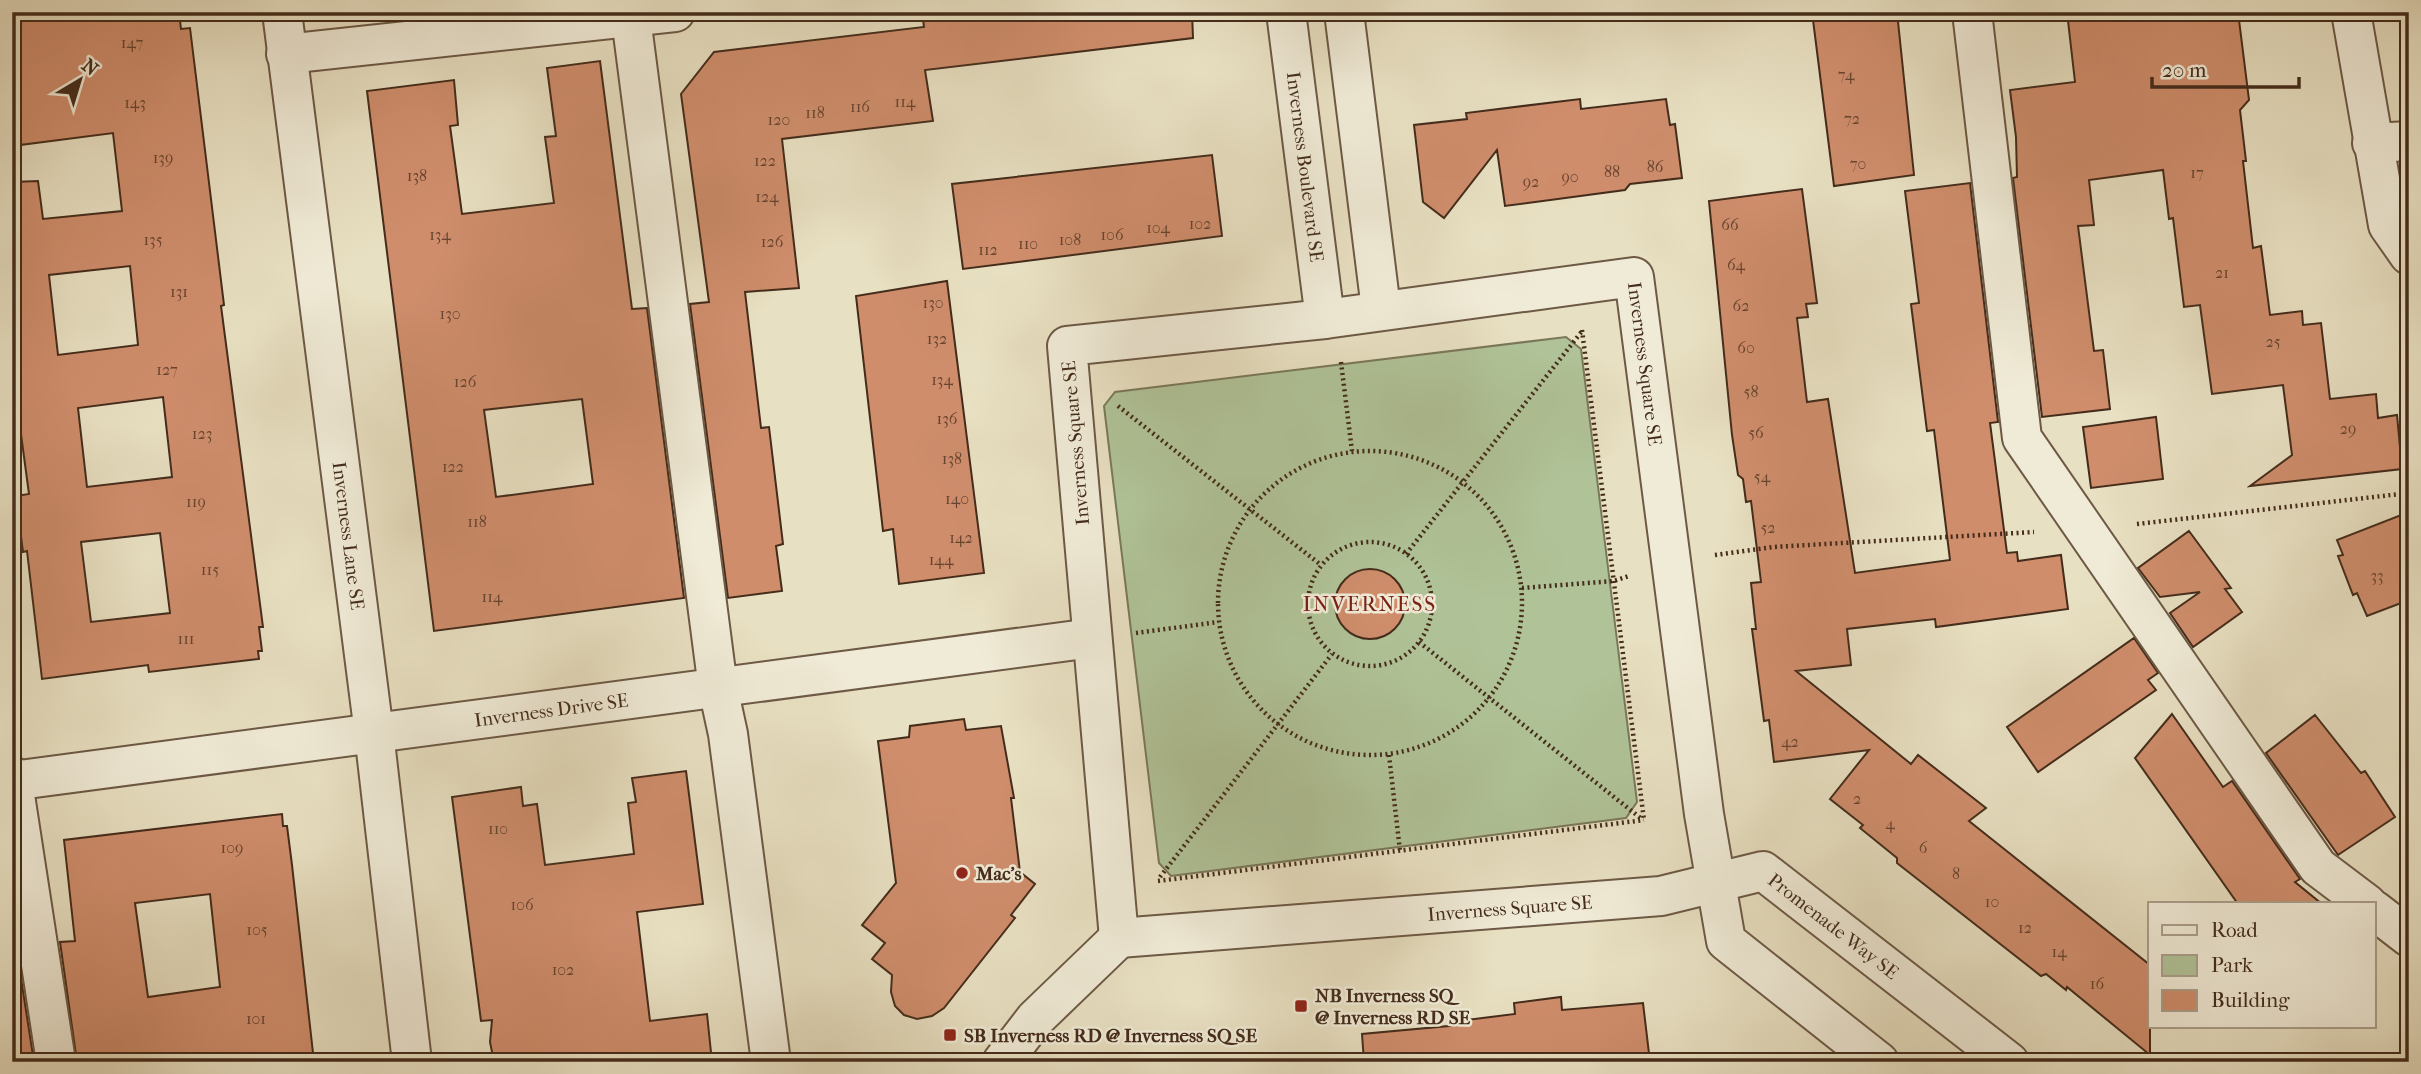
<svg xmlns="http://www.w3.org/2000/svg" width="2421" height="1074" viewBox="0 0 2421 1074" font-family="'IM FELL French Canon',serif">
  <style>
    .green { fill: #b0c398; stroke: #7a785a; stroke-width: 2 }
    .building { fill: #cf8d6c; stroke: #442c1b; stroke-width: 2; fill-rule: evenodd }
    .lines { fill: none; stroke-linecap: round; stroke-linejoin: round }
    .minor-casing { stroke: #6d5945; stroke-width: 42 }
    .path { stroke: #442c1b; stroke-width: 4.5; stroke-dasharray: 2 3.5; stroke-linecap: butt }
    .minor { stroke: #f0ebd7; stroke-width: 38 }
    .poi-dot { fill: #8f2418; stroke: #f0ebd7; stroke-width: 2.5 }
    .labels { text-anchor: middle; stroke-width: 5; stroke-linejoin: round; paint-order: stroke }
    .number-label { font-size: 16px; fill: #67442f }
    .street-label { font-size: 19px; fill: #442c1b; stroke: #f0ebd7 }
    .poi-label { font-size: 19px; font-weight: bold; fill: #442c1b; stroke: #f0ebd7; text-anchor: start }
    .neighbourhood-label { font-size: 21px; letter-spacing: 2px; fill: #7a1f14; stroke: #f0ebd7 }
  </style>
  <rect width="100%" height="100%" fill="#e8e0c2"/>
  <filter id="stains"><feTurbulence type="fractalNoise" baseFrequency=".00286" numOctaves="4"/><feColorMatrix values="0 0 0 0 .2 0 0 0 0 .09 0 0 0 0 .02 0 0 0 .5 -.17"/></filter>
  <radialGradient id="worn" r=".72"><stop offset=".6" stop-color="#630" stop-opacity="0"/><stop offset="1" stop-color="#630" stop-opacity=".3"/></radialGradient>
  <path class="green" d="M 1566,337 L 1581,349 L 1637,802 L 1626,818 L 1171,876 L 1159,863 L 1104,406 L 1115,392 Z"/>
  <path class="building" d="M 87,12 L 179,12 L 181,29 L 190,28 L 224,305 L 221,306 L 263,627 L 259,627 L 262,651 L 258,651 L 259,659 L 149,672 L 148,665 L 42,679 L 27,551 L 23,552 L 16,496 L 29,494 L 18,412 L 12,413 L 12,182 L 38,181 L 43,219 L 122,211 L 113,133 L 12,146 L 12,21 ZM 130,266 L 138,345 L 58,355 L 49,275 ZM 163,397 L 172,477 L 87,487 L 78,408 ZM 160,533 L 170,613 L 91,622 L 81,542 Z
    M 922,12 L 1192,12 L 1193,38 L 925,70 L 933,121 L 782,139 L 799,288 L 745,292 L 761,428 L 769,427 L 783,544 L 776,546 L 782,591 L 728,598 L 690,304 L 709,302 L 681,94 L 714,52 L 924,27 Z
    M 1812,12 L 1897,12 L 1914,175 L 1834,186 Z
    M 2067,12 L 2238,12 L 2249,100 L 2240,110 L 2246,161 L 2243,161 L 2253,248 L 2261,246 L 2270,315 L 2302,311 L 2303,325 L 2321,323 L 2330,399 L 2376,394 L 2378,418 L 2397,415 L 2402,469 L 2250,486 L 2292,455 L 2283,385 L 2212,394 L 2200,305 L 2184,307 L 2173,218 L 2169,219 L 2163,170 L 2089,180 L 2094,225 L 2078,226 L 2094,351 L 2103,350 L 2110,409 L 2042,417 L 2013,178 L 2017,177 L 2016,137 L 2010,90 L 2075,82 Z
    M 600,61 L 632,309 L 647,308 L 684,598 L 434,631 L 367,91 L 454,80 L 458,125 L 450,126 L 462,214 L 554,203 L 545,137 L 556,136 L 547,68 ZM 582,399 L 593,484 L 496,497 L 484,410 Z
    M 1580,99 L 1581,109 L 1666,99 L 1670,125 L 1675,124 L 1682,178 L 1630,184 L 1625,190 L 1505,206 L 1497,150 L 1444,218 L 1423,202 L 1414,125 L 1467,119 L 1466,113 Z
    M 1212,155 L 1222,236 L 963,269 L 952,184 Z
    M 1970,183 L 1998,422 L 1990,423 L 2007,553 L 2017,552 L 2018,561 L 2061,555 L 2068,609 L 1936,627 L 1935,619 L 1847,629 L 1851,665 L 1796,671 L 1911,764 L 1918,755 L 1986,808 L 1969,821 L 2150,965 L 2150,1055 L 2067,987 L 2066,990 L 2046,974 L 2041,976 L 1897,863 L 1897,858 L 1860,828 L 1863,825 L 1830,799 L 1869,750 L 1774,762 L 1769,720 L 1764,721 L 1752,629 L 1756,629 L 1751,583 L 1761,582 L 1751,501 L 1746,502 L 1743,479 L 1738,475 L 1732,435 L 1709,201 L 1802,189 L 1817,303 L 1806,304 L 1808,317 L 1797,318 L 1807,402 L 1828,399 L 1855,573 L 1950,560 L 1934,430 L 1927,431 L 1911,304 L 1919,303 L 1905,191 Z
    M 947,281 L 984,573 L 899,584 L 893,529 L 883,531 L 856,296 Z
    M 2156,417 L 2163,479 L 2091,488 L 2083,427 Z
    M 2409,512 L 2409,600 L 2367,616 L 2357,593 L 2353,595 L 2338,556 L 2343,555 L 2337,540 Z
    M 2189,531 L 2231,588 L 2225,589 L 2242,612 L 2193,647 L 2170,613 L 2200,592 L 2160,597 L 2138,568 Z
    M1335 604a35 35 0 1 1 70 0a35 35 0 1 1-70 0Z
    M 2134,638 L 2158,673 L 2148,680 L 2156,690 L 2038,772 L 2007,727 Z
    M 2172,714 L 2223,787 L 2232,781 L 2300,879 L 2295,882 L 2322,904 L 2238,904 L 2135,758 Z
    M 2315,715 L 2361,773 L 2365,771 L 2395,817 L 2338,855 L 2266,753 Z
    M 964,719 L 966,730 L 1001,726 L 1014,798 L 1011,798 L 1020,872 L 1035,884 L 1011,915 L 1015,918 L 944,1008 L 932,1016 L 917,1019 L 904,1015 L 895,1006 L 891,992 L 892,975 L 872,959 L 885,943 L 862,925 L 896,883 L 878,741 L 909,737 L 910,726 Z
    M 686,771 L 703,904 L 637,912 L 650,1021 L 707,1014 L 712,1062 L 494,1062 L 490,1042 L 492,1020 L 481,1021 L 452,797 L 521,787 L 523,806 L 537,804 L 545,865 L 634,854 L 628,803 L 636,802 L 632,778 Z
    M 282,814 L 283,826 L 287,826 L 292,865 L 314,1062 L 77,1062 L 60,942 L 75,941 L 64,840 ZM 210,894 L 220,987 L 148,997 L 135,903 Z
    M 16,946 L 34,1062 L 12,1062 L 12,947 Z
    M 1561,997 L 1562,1010 L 1643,1003 L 1650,1062 L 1364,1062 L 1362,1034 L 1459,1025 L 1458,1021 L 1515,1014 L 1514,1003 Z"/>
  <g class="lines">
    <defs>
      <g id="minor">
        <path id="s1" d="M 282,12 L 374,733 L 412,1062"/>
        <path id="s2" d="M 1286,12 L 1325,319"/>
        <path d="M 1344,12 L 1381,309"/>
        <path d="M 1972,12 L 2022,438 L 2318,867 L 2367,904"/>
        <path d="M 2351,12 L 2388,225 L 2409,255"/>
        <path d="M 631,18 L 718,688 L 728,734 L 771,1062"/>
        <path d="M 286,54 L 675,12"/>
        <path d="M 2372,143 L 2409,141"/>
        <path d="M 12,776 L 56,1062"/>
        <path id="s3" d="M 12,781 L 1092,638"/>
        <path d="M 2374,910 L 2409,937"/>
        <path id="s4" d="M 1119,938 L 1067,346 L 1325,319 L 1634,277 L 1704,814 L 1726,941 L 1879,1062"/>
        <path id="s5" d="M 1119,938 L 1661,896 L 1763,871 L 2009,1062"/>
        <path d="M 1002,1062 L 1035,1019 L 1119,938"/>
      </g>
    </defs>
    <use href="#minor" class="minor-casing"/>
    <path class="path" d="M 1582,330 L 1644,820
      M 1341,362 L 1352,451
      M 1118,406 L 1321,565
      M1218 603a152 152 0 1 1 304 0a152 152 0 1 1-304 0Z
      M 2137,524 L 2409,493
      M1308 604a62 62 0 1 1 124 0a62 62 0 1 1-124 0Z
      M 1406,554 L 1583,330
      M 1715,555 L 1773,547 L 2034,532
      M 1522,588 L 1614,581 L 1629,576
      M 1136,633 L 1218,622
      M 1419,642 L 1643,820
      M 1389,755 L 1400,851
      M 1160,877 L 1332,654
      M 1158,881 L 1644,820"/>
    <use href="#minor" class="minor"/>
  </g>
  <g class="poi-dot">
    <circle cx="962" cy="873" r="7"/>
    <rect x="1294" y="999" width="14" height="14" rx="3.5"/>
    <rect x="943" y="1028" width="14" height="14" rx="3.5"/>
  </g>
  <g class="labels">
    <g class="number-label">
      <text x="132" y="48">147</text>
      <text x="1846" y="80">74</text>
      <text x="905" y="107">114</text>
      <text x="135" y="108">143</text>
      <text x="860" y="112">116</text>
      <text x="815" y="118">118</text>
      <text x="1852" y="124">72</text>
      <text x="779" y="125">120</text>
      <text x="163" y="163">139</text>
      <text x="765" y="166">122</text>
      <text x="1858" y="169">70</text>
      <text x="1655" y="172">86</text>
      <text x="1612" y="177">88</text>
      <text x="2197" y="178">17</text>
      <text x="417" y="181">138</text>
      <text x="1570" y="182">90</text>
      <text x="1531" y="187">92</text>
      <text x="767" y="202">124</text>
      <text x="1200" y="229">102</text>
      <text x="1730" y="230">66</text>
      <text x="1158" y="233">104</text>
      <text x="440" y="240">134</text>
      <text x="1112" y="240">106</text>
      <text x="153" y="245">135</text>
      <text x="1070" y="245">108</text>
      <text x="772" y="247">126</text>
      <text x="1028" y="249">110</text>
      <text x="988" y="255">112</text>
      <text x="1736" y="270">64</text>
      <text x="2222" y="278">21</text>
      <text x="179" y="297">131</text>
      <text x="933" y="308">130</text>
      <text x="1741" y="311">62</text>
      <text x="450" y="319">130</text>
      <text x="937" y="344">132</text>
      <text x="2273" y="347">25</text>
      <text x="1746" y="353">60</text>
      <text x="167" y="375">127</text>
      <text x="942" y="385">134</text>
      <text x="465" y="387">126</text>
      <text x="1751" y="397">58</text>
      <text x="947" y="424">136</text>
      <text x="2348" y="434">29</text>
      <text x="1756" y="438">56</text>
      <text x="202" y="439">123</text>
      <text x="952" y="464">138</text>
      <text x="453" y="472">122</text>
      <text x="1762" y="482">54</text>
      <text x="957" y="504">140</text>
      <text x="196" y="507">119</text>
      <text x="477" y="527">118</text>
      <text x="1768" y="533">52</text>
      <text x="961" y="543">142</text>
      <text x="941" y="565">144</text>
      <text x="210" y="575">115</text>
      <text x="2377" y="581">33</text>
      <text x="492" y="602">114</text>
      <text x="186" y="644">111</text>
      <text x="1790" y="747">42</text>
      <text x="1857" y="804">2</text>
      <text x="1890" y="829">4</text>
      <text x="498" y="834">110</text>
      <text x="232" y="853">109</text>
      <text x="1923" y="853">6</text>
      <text x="1956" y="879">8</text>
      <text x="1992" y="907">10</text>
      <text x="522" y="910">106</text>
      <text x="2025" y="933">12</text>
      <text x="257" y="935">105</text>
      <text x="2059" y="957">14</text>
      <text x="563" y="975">102</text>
      <text x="2097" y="989">16</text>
      <text x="256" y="1024">101</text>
    </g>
    <g class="street-label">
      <text dy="7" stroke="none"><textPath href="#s2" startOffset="156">Inverness Boulevard SE</textPath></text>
      <text dy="7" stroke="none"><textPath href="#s4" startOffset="1253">Inverness Square SE</textPath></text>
      <text transform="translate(1075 443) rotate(-95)" y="7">Inverness Square SE</text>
      <text dy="7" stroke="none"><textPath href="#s1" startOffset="528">Inverness Lane SE</textPath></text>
      <text dy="7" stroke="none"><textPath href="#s3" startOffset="544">Inverness Drive SE</textPath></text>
      <text dy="7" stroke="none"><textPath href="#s5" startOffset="392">Inverness Square SE</textPath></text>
      <text dy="7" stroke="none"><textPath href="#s5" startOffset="738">Promenade Way SE</textPath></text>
    </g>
    <g class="poi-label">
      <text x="976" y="880">Mac's</text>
      <text x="1315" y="1002">NB Inverness SQ<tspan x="1315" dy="22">@ Inverness RD SE</tspan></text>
      <text x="964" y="1042">SB Inverness RD @ Inverness SQ SE</text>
    </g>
    <g class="neighbourhood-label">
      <text x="1370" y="611">INVERNESS</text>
    </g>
  </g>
  <rect width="2421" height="1074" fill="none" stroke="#e8e0c2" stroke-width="42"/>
  <rect x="14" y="14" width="2393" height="1046" fill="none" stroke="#442c1b" stroke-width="3.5"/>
  <rect x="21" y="21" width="2379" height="1032" fill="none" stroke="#442c1b" stroke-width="2"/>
  <rect x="2148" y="902" width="228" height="126" fill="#f0ebd7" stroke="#ab9f8c" stroke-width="2"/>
  <rect x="2162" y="925" width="35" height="10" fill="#f0ebd7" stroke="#ab9f8c" stroke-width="2"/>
  <text x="2211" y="937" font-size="21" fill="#442c1b">Road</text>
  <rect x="2162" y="955" width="35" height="21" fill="#b0c398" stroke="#ab9f8c" stroke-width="2"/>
  <text x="2211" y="972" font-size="21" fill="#442c1b">Park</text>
  <rect x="2162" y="990" width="35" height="21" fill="#cf8d6c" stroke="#ab9f8c" stroke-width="2"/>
  <text x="2211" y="1007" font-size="21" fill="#442c1b">Building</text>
  <g transform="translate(80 80) rotate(38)" stroke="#f0ebd7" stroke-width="5" paint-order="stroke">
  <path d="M0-5L12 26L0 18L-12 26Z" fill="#442c1b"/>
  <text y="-10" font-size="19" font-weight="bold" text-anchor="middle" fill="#442c1b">N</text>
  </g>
  <path d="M2152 77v10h147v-10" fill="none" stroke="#442c1b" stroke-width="3.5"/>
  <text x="2162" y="77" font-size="21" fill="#442c1b" stroke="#f0ebd7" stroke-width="5" paint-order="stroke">20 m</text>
  <rect width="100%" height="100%" filter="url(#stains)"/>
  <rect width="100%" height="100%" fill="url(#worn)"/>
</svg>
